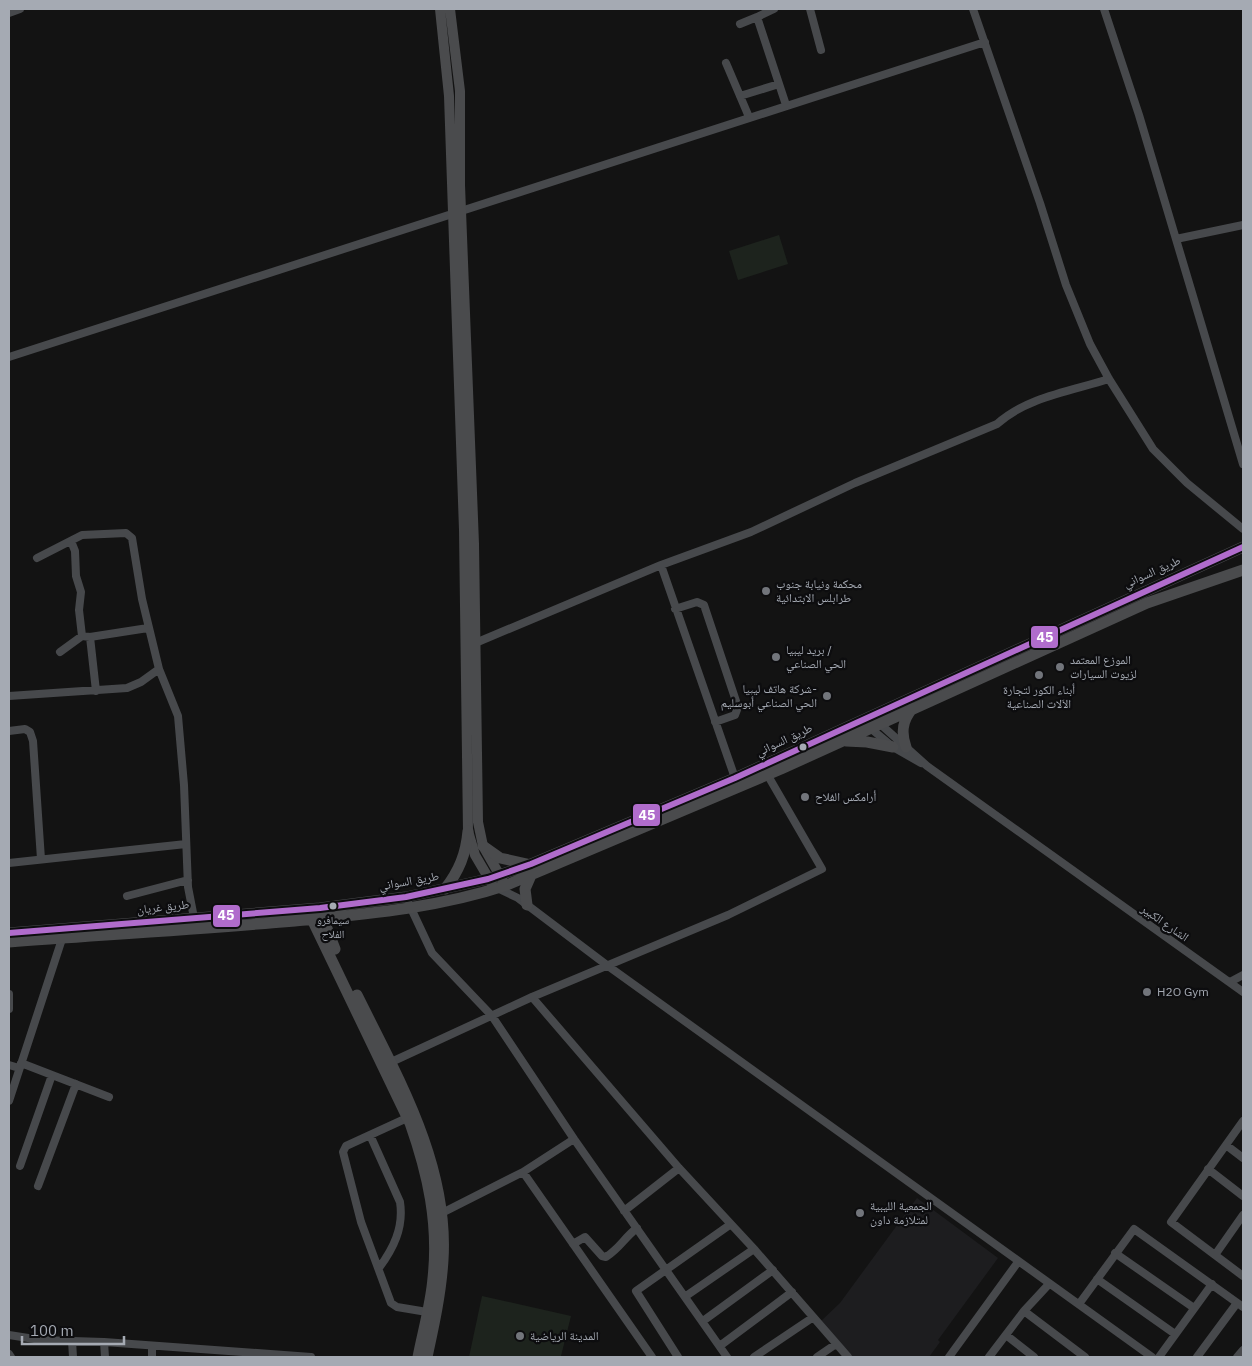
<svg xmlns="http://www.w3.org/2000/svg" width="1252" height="1366" viewBox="0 0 1252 1366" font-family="'IBM Plex Sans','Noto Naskh Arabic',sans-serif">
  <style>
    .built { fill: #1d1d1f }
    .green { fill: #1d231d }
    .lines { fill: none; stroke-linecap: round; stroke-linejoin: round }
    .minor { stroke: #47494c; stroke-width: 8 }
    .major { stroke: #4a4b4d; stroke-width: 10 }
    .highway { stroke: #4a4b4d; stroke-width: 11 }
    .bus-1-casing { stroke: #0d0d0f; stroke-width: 10 }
    .bus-1 { stroke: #b06ccc; stroke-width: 6 }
    .poi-dot { fill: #72757b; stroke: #0d0d0f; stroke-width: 2 }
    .bus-dot { fill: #a5aab3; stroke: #0d0d0f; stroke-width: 2 }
    .labels { text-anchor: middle; stroke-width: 4.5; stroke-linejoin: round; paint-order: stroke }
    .bus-label { font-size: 11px; fill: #a5aab3; stroke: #0d0d0f }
    .street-label { font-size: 12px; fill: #a5aab3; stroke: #0d0d0f }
    .poi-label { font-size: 12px; fill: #a5aab3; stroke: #0d0d0f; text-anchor: start }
    .line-badge { stroke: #0d0d0f; stroke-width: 2 }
    .badge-label { font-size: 14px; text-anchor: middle; font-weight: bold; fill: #fff }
  </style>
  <rect width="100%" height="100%" fill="#131313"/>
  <path class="built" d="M 917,1198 L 998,1258 L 938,1340 L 940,1342 L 929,1357 L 852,1357 L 819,1323 L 840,1303 Z"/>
  <path class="green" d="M 779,235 L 788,264 L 738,280 L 729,251 Z
    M 482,1296 L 571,1316 L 561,1356 L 567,1357 L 469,1357 Z"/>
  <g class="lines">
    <path class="minor" d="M 774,9 L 757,17 L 786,105
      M 810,9 L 821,50
      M 973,9 L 1040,203 L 1066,285 L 1090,344 L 1109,379 L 1153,449 L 1187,483 L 1243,529
      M 1104,9 L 1139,115 L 1243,464
      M 9,13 L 20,9
      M 740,24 L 757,17
      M 726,63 L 749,117
      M 740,96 L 779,84
      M 1176,239 L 1243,225
      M 9,357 L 985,42
      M 71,541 L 75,551 L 76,576 L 81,592 L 79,610 L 82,636
      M 37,558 L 82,535 L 126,533 L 132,538 L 142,599 L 159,669 L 178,716 L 184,785 L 188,887 L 195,923
      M 661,565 L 735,778
      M 675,609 L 697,602 L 704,605 L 738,707 L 735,715 L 715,722
      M 90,637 L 96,691
      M 473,644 L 661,565 L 751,532 L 855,483 L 997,424 C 1027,397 1071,391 1109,379
      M 60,652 L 82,636 L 90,637 L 148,628
      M 9,696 L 127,688 L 141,682 L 159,669
      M 878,722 L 927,766 L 1243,992
      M 869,727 L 893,747 L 921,763
      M 9,731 L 25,729 L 30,732 L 33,741 L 41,859
      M 9,863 L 186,844
      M 497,888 L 518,898 L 608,966 L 1152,1357
      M 127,896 L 188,880
      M 409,904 L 432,953 L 492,1016 L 574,1139 L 727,1357
      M 1230,982 L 1243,975
      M 9,994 L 9,1009
      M 532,997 L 679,1168 L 754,1249 L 848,1357
      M 21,1063 L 109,1097
      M 387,1064 L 532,997 L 728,915 L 822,869 L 767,774
      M 9,1065 L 19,1068
      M 9,1101 L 62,939
      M 407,1118 L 346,1146 L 343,1152 L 361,1222 L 391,1303 L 397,1307 L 427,1312
      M 1243,1121 L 1171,1222 L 1243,1276
      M 370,1135 L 400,1202 C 404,1228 393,1249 379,1268
      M 1226,1145 L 1243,1158
      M 20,1166 L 52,1075
      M 1208,1169 L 1243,1196
      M 523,1172 L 652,1357
      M 38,1186 L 76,1084
      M 624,1211 L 679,1168
      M 438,1215 L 523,1172 L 574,1139
      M 573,1244 L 585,1237 L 602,1256 L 606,1257 C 621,1247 623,1239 637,1228
      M 1115,1253 L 1194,1308
      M 1215,1255 L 1243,1215
      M 1097,1279 L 1175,1334
      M 686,1296 L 754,1249
      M 1079,1304 L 1134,1229 L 1243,1307
      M 1024,1311 L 1085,1357
      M 703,1321 L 773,1270
      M 9,1335 L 41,1340 L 104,1342 L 311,1357
      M 1006,1335 L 1034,1357
      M 72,1341 L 73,1357
      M 104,1342 L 105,1357
      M 721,1345 L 792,1292
      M 9,1354 L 11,1357
      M 152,1357 L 152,1346
      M 678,1357 L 636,1291 L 731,1224
      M 754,1357 L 812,1318
      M 817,1357 L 836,1344
      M 949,1357 L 1018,1262
      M 989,1357 L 1024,1311 L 1049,1284
      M 1159,1357 L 1212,1284
      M 1197,1357 L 1237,1303
      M 1237,1357 L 1243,1350"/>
    <path class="major" d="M 440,9 L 449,96 L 464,530 L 468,831 L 475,855 L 492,884
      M 450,9 L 460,91 L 460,185 L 474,544 L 478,822 L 483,846 L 503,881"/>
    <path class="highway" d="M 846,741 L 867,742 L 893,747
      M 906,747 C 901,733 902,721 912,709
      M 483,846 L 500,858 L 527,864
      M 445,889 C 459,871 466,854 468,831
      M 527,905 L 525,889 L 532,873
      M 309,913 L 410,1123 C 428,1174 439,1224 433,1278 C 431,1304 423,1331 418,1357
      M 321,913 L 335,949
      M 9,933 L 320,908 L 406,897 L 488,879 L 531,864 L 735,778 L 1243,547
      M 9,942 C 104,935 200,929 295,921 C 367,914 438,908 507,885 L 781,769 L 1147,603 L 1243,570
      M 357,995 C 398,1078 449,1165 443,1260 C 441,1293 434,1325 427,1357"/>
    <defs>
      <path id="bus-1" d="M 9,933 L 320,908 L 406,897 L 488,879 L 531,864 L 735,778 L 1243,547"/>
    </defs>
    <use href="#bus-1" class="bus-1-casing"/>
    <use href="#bus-1" class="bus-1"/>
  </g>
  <g class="poi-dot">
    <circle cx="766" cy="591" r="5"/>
    <circle cx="776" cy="657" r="5"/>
    <circle cx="1060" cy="667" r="5"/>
    <circle cx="1039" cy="675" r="5"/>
    <circle cx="827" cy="696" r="5"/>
    <circle cx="805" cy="797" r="5"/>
    <circle cx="1147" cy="992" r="5"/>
    <circle cx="860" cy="1213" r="5"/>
    <circle cx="520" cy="1336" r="5"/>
  </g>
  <g class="bus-dot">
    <circle cx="803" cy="747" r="4.5"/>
    <circle cx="333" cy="906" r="4.5"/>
  </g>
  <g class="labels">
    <g class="bus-label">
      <text x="333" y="924">سيمافرو<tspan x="333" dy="14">الفلاح</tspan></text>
    </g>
    <g class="street-label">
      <text transform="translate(1152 572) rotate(-24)" y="4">طريق السواني</text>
      <text transform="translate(784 740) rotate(-25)" y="4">طريق السواني</text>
      <text transform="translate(409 881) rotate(-10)" y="4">طريق السواني</text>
      <text transform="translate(163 907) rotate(-6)" y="4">طريق غريان</text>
      <text transform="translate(1165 923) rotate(35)" y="4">الشارع الكبير</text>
    </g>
    <g class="poi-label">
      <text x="776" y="588">محكمة ونيابة جنوب<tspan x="776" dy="14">طرابلس الابتدائية</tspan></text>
      <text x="786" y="654">بريد ليبيا /<tspan x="786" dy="14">الحي الصناعي</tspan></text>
      <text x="1070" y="664">الموزع المعتمد<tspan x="1070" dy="14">لزيوت السيارات</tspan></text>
      <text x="817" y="693" text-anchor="end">شركة هاتف ليبيا-<tspan x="817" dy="14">الحي الصناعي أبوسليم</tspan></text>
      <text x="1039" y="694" text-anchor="middle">أبناء الكور لتجارة<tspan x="1039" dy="14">الاَلات الصناعية</tspan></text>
      <text x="815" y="801">أرامكس الفلاح</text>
      <text x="1157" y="996">H2O Gym</text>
      <text x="870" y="1210">الجمعية الليبية<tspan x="870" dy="14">لمتلازمة داون</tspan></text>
      <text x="530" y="1340">المدينة الرياضية</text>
    </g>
  </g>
  <g class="line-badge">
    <rect x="1030" y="625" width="29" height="24" rx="5" fill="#b06ccc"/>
    <rect x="632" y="803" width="29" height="24" rx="5" fill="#b06ccc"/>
    <rect x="212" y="904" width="29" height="24" rx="5" fill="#b06ccc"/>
  </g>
  <g class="badge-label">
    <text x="1045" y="642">45</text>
    <text x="647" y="820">45</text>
    <text x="226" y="920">45</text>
  </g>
  <rect width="1252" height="1366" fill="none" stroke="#a5aab3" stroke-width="20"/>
  <path d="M22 1336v8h102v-8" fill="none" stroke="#a5aab3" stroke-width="2.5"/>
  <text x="30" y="1336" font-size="15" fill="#a5aab3" stroke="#0d0d0f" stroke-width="4" paint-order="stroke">100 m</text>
</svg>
